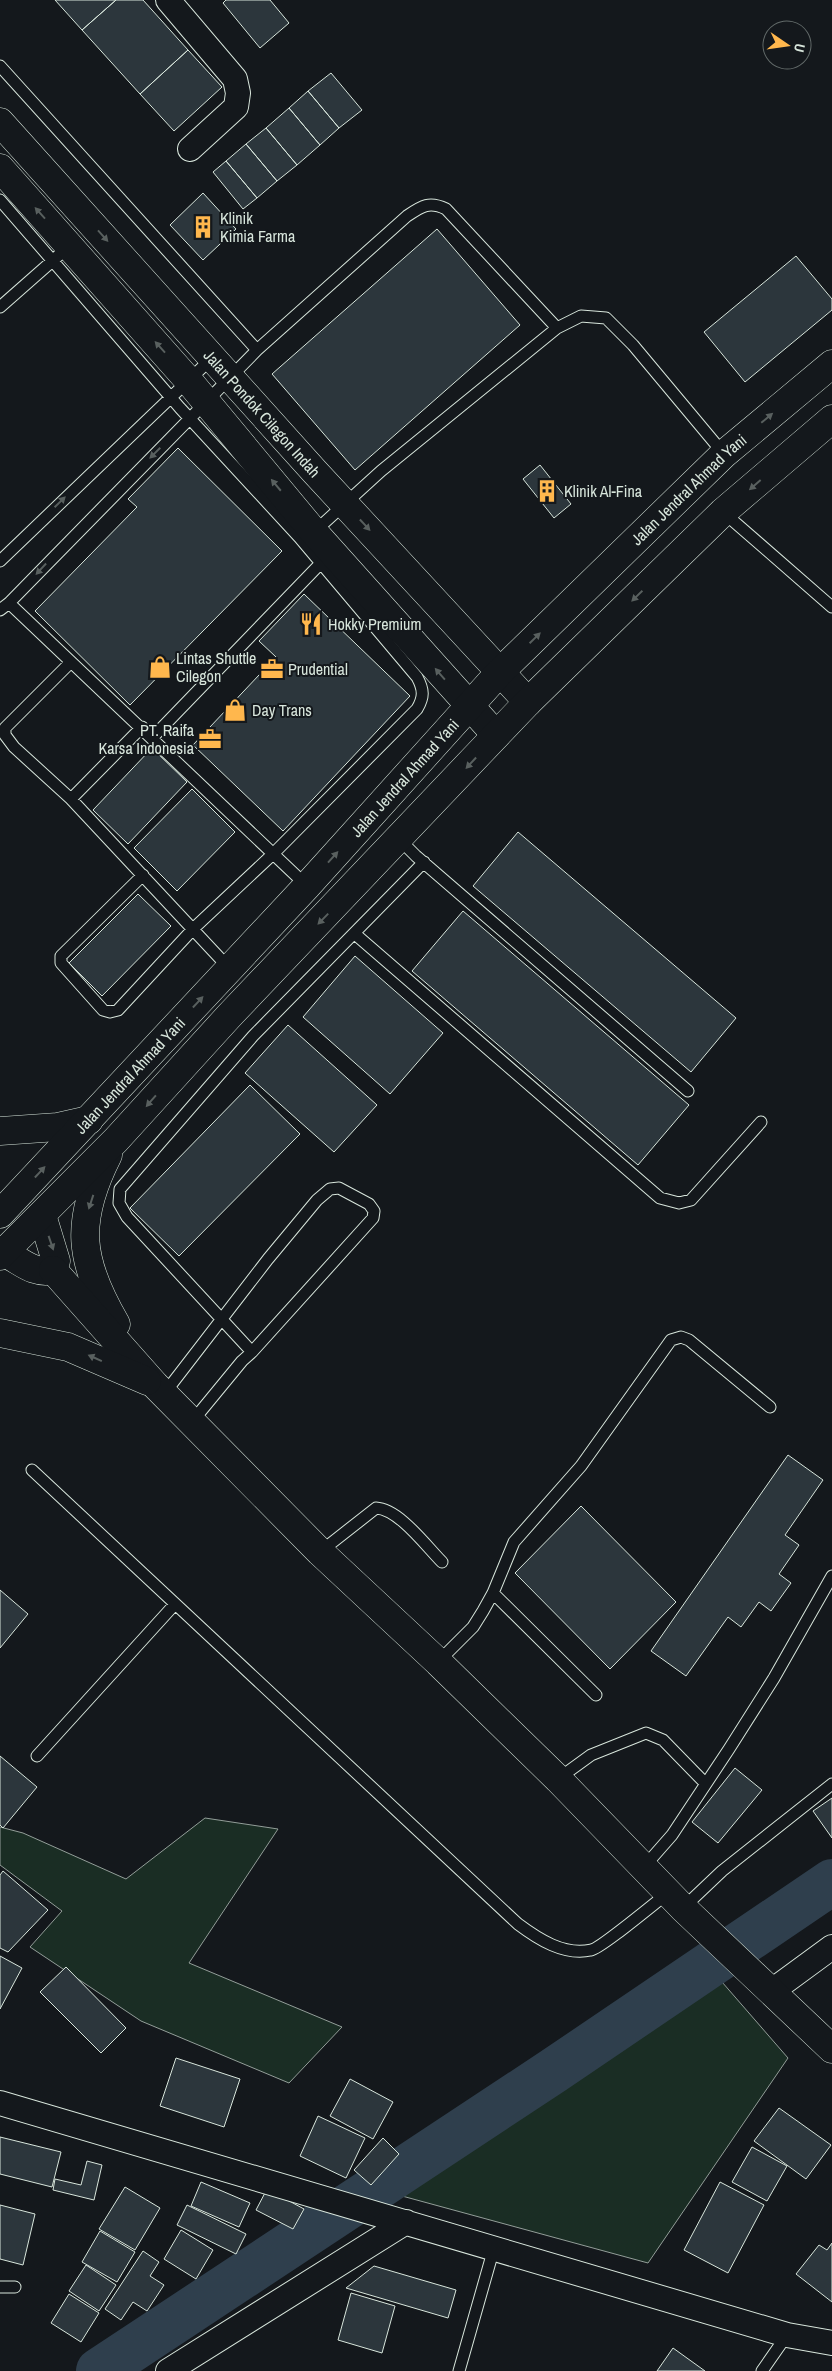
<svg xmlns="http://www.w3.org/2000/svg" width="832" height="2371" viewBox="0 0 832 2371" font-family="'Archivo Narrow',sans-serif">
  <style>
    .green { fill: #1a2d24; stroke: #939e99 }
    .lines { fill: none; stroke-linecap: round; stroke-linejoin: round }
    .river { stroke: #2f3f4d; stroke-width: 46 }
    .building { fill: #2c363c; stroke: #d8e6dc }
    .service-casing { stroke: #d8e6dc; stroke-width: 13 }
    .minor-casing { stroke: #d8e6dc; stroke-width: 26 }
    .tertiary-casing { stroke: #d8e6dc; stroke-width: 29 }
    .trunk-casing { stroke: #d8e6dc; stroke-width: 29 }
    .service { stroke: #14181c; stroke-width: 11 }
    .minor { stroke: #14181c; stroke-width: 24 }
    .tertiary { stroke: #14181c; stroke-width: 28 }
    .trunk { stroke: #14181c; stroke-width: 28 }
    .oneway { fill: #59605f }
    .labels { text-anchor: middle; stroke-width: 4; stroke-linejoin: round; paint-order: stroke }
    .poi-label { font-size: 16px; fill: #d8e6dc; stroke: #14181c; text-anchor: start }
    .street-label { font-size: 16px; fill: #d8e6dc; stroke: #14181c }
  </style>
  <rect width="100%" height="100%" fill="#14181c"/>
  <path class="green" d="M 205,1818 L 278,1829 L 189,1963 L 342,2027 L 289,2083 L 141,2021 L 30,1947 L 62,1911 L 0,1865 L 0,1827 L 23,1833 L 126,1879 Z
    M 722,1982 L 788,2058 L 648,2263 L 402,2196 Z"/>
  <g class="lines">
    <path class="river" d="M 99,2371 L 553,2071 L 832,1882"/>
  </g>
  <path class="building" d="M 55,0 L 116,0 L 82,30 Z
    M 116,0 L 143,0 L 188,50 L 140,94 L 82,30 Z
    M 226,0 L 270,0 L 289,23 L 260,48 L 223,3 Z
    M 188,50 L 222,87 L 174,131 L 140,94 Z
    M 331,73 L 362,110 L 339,128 L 308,91 Z
    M 308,91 L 339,128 L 320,145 L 289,108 Z
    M 289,108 L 320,145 L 297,165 L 266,128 Z
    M 266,128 L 297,165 L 277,181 L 246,144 Z
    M 246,144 L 277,181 L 257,198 L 226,161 Z
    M 226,161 L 257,198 L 243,209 L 213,172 Z
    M 203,193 L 236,229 L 203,260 L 170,225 Z
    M 437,229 L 520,325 L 355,470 L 272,374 Z
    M 796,256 L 832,299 L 832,310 L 745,382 L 704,332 Z
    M 178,448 L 282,551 L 130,705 L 35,611 L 137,507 L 128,499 Z
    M 540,465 L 571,504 L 554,518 L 523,479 Z
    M 304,594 L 410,696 L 283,831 L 193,745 L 276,657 L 259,641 Z
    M 152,748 L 187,782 L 128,844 L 93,810 Z
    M 192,789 L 235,832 L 177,891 L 134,848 Z
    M 518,832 L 736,1018 L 691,1072 L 473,886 Z
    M 138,894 L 171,926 L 102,996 L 69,963 Z
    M 463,911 L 689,1105 L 638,1165 L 412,971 Z
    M 355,956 L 443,1033 L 390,1094 L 303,1017 Z
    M 288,1025 L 377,1105 L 334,1152 L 245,1073 Z
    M 250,1085 L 300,1134 L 179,1256 L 130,1208 Z
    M 788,1455 L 823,1480 L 785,1535 L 799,1545 L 779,1574 L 791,1583 L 771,1611 L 759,1602 L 741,1627 L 728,1617 L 686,1676 L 651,1651 Z
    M 581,1506 L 676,1602 L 610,1669 L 515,1573 Z
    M 0,1590 L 28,1614 L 0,1648 Z
    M 0,1756 L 37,1787 L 3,1828 L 0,1825 Z
    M 735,1768 L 762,1790 L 718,1843 L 692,1822 Z
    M 832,1798 L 832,1838 L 813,1811 Z
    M 3,1871 L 48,1910 L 8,1952 L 0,1948 L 0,1875 Z
    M 0,1956 L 22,1968 L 0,2009 Z
    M 66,1967 L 126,2028 L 101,2053 L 40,1992 Z
    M 176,2058 L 240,2079 L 224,2127 L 160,2106 Z
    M 350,2079 L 393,2102 L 373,2139 L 330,2116 Z
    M 779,2108 L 831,2145 L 806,2179 L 754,2141 Z
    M 318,2116 L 365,2138 L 346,2178 L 300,2156 Z
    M 0,2137 L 61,2152 L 52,2187 L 0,2174 Z
    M 383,2138 L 399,2154 L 371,2185 L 354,2170 Z
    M 752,2147 L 787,2166 L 767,2201 L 732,2182 Z
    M 87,2161 L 102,2165 L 94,2200 L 53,2190 L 55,2179 L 81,2185 Z
    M 201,2182 L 250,2203 L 239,2227 L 191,2206 Z
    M 720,2182 L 764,2205 L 728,2273 L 684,2250 Z
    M 125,2187 L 160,2208 L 135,2250 L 99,2229 Z
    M 267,2189 L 304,2209 L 293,2229 L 256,2210 Z
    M 0,2205 L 35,2214 L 23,2265 L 0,2259 Z
    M 187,2205 L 246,2234 L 236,2254 L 177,2225 Z
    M 181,2230 L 213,2250 L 196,2279 L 164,2259 Z
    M 100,2231 L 135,2252 L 117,2282 L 82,2262 Z
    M 832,2243 L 832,2302 L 796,2274 L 819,2245 L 827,2250 Z
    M 143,2251 L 159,2262 L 150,2276 L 164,2285 L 147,2311 L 133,2302 L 121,2320 L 105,2309 Z
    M 86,2265 L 116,2285 L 99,2311 L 69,2291 Z
    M 374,2266 L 456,2290 L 448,2318 L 346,2288 Z
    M 351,2293 L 395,2306 L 382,2353 L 338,2340 Z
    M 69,2294 L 99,2313 L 81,2342 L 51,2323 Z
    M 673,2348 L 705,2371 L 657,2371 Z"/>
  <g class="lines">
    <defs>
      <path id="service" d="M 0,66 L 257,350 L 407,216 C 422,206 429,201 446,209 L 557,328 L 381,471 L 314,532
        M 0,200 L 180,408 L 299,537 L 417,677 C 424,690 424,697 417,709 L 273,854 L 194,928 L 118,1010 L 110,1012 L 103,1010 L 61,963 L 61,956 L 143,875
        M 0,307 L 59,255
        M 557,328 L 581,316 L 606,318 L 633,345 L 724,454
        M 723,512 L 832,607
        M 0,561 L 212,358
        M 9,603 L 307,886
        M 0,610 L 9,603 L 257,350
        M 70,663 L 5,728 L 5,735 L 14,747 L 71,799 L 229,968
        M 153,737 L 321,563
        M 71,799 L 142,727
        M 399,839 L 416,856 L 688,1091
        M 355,934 L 660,1198 L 679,1203 L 691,1200 L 761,1122
        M 164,1394 L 268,1259 L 317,1200 L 330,1189 L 339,1188 L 369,1204 L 374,1211 L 373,1218 L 252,1352
        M 191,1423 L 242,1361 L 252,1352 L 127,1217 L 119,1203 L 120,1189 L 253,1036 L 424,862
        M 32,1470 L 518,1924 C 538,1939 564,1956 591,1950 C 600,1949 656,1902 668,1893
        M 320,1552 L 376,1508 C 399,1509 426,1546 442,1562
        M 493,1593 L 596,1695
        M 438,1662 L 473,1627 L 483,1611 L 493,1593 L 514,1542 L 581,1466 L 671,1340 L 681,1337 L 689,1340 L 770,1407
        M 37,1756 L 175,1604
        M 558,1779 L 591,1755 L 646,1733 L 663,1740 L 705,1783
        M 643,1868 L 672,1835 L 729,1749 L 774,1678 L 832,1576
        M 683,1908 L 722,1871 L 832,1784
        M 0,2287 L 15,2287
        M 459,2371 L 494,2248
        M 762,2371 L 787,2335"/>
      <path id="minor" d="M 168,0 L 235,79 L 238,93 L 236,107 L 190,149
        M 772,1991 L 832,1947
        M 0,2103 L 787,2335 L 832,2343
        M 168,2371 L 406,2222"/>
      <g id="tertiary">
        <path id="s1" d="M 0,122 L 315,472 L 528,702"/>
        <path d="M 0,168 L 188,380 L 314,532 L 496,735"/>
      </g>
      <g id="trunk">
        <path d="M 0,1131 L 58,1127 L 89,1120"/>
        <path d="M 108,1155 C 74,1222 79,1261 116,1324"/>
        <path id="s2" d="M 0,1214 L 307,886 L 500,672 L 724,454 L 832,364"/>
        <path d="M 42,1215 L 56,1261 L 53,1270"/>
        <path d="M 0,1251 C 19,1258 31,1275 53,1270"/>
        <path d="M 0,1256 L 116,1140 L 229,1016 L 528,702 L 723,512 L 832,419"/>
        <path d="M 53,1270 L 155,1385 L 320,1552 L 438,1662 L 558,1779 L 683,1908 L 832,2049"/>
        <path d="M 0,1333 L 68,1347 L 147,1381"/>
      </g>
    </defs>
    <use href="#service" class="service-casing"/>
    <use href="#minor" class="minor-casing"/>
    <use href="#tertiary" class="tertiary-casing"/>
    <use href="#trunk" class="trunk-casing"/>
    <use href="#service" class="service"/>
    <use href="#minor" class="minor"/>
    <use href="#tertiary" class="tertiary"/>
    <use href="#trunk" class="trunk"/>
  </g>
  <defs><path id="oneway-solid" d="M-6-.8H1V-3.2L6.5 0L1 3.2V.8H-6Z" transform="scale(1.25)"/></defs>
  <g class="oneway">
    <use href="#oneway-solid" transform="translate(40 213) rotate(-132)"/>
    <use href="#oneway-solid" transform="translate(103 236) rotate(48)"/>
    <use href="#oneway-solid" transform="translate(160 347) rotate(-132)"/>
    <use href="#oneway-solid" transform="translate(767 418) rotate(-40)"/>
    <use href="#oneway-solid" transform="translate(155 453) rotate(135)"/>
    <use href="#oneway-solid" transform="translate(276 485) rotate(-130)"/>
    <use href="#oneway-solid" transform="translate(755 485) rotate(139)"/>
    <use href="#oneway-solid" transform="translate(60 502) rotate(-44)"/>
    <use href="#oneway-solid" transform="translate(365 525) rotate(47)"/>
    <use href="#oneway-solid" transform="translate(41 569) rotate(133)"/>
    <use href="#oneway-solid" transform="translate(637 596) rotate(136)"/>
    <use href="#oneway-solid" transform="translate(535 638) rotate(-44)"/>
    <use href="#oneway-solid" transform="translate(440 674) rotate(-131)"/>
    <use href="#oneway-solid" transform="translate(471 763) rotate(133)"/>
    <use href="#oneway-solid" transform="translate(333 857) rotate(-48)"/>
    <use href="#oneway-solid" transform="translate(323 919) rotate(134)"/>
    <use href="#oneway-solid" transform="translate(198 1002) rotate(-47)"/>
    <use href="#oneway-solid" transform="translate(151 1101) rotate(131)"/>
    <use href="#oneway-solid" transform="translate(40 1172) rotate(-47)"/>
    <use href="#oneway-solid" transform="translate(91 1202) rotate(108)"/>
    <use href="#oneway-solid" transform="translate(51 1243) rotate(71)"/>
    <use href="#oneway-solid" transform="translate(95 1358) rotate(-156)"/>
  </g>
  <defs>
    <symbol id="building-bare" viewBox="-9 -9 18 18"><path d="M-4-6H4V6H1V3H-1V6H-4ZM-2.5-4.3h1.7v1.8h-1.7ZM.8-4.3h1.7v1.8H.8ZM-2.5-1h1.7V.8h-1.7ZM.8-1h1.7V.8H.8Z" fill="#ffb74d" stroke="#14181c" stroke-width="2.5" paint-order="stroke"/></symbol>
    <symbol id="restaurant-bare" viewBox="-9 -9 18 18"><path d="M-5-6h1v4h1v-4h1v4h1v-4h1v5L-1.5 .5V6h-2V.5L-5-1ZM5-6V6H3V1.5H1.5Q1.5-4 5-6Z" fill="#ffb74d" stroke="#14181c" stroke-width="2.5" paint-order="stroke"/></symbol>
    <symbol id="shop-bare" viewBox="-9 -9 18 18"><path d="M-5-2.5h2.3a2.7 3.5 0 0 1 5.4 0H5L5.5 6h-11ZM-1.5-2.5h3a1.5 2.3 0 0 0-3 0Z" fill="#ffb74d" stroke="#14181c" stroke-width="2.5" paint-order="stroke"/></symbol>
    <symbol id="office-bare" viewBox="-9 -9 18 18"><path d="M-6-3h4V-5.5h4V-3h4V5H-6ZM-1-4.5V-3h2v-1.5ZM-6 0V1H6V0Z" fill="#ffb74d" stroke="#14181c" stroke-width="2.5" paint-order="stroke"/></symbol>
  </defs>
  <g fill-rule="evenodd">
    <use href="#building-bare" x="187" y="211" width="32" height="32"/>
    <use href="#building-bare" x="531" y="475" width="32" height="32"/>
    <use href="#restaurant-bare" x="295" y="608" width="32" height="32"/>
    <use href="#shop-bare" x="144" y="651" width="32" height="32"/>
    <use href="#office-bare" x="256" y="653" width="32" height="32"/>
    <use href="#shop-bare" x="219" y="694" width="32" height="32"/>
    <use href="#office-bare" x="194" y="723" width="32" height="32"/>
  </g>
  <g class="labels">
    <g class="poi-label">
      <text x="220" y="224">Klinik<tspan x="220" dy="18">Kimia Farma</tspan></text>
      <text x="564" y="497">Klinik Al-Fina</text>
      <text x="328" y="630">Hokky Premium</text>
      <text x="176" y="664">Lintas Shuttle<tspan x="176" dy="18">Cilegon</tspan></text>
      <text x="288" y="675">Prudential</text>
      <text x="252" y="716">Day Trans</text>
      <text x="194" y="736" text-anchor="end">PT. Raifa<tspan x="194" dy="18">Karsa Indonesia</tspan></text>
    </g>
    <g class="street-label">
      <text dy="6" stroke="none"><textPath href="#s1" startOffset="392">Jalan Pondok Cilegon Indah</textPath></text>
      <text dy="6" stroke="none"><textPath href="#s2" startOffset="1000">Jalan Jendral Ahmad Yani</textPath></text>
      <text dy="6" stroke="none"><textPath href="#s2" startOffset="595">Jalan Jendral Ahmad Yani</textPath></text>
      <text dy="6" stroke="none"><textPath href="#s2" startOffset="190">Jalan Jendral Ahmad Yani</textPath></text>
    </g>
  </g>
  <g transform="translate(787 45) rotate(103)"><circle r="24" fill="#14181c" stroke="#626a69"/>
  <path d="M0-4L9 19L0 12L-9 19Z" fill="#ffb74d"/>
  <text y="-8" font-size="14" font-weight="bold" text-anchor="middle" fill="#d8e6dc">U</text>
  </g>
</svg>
